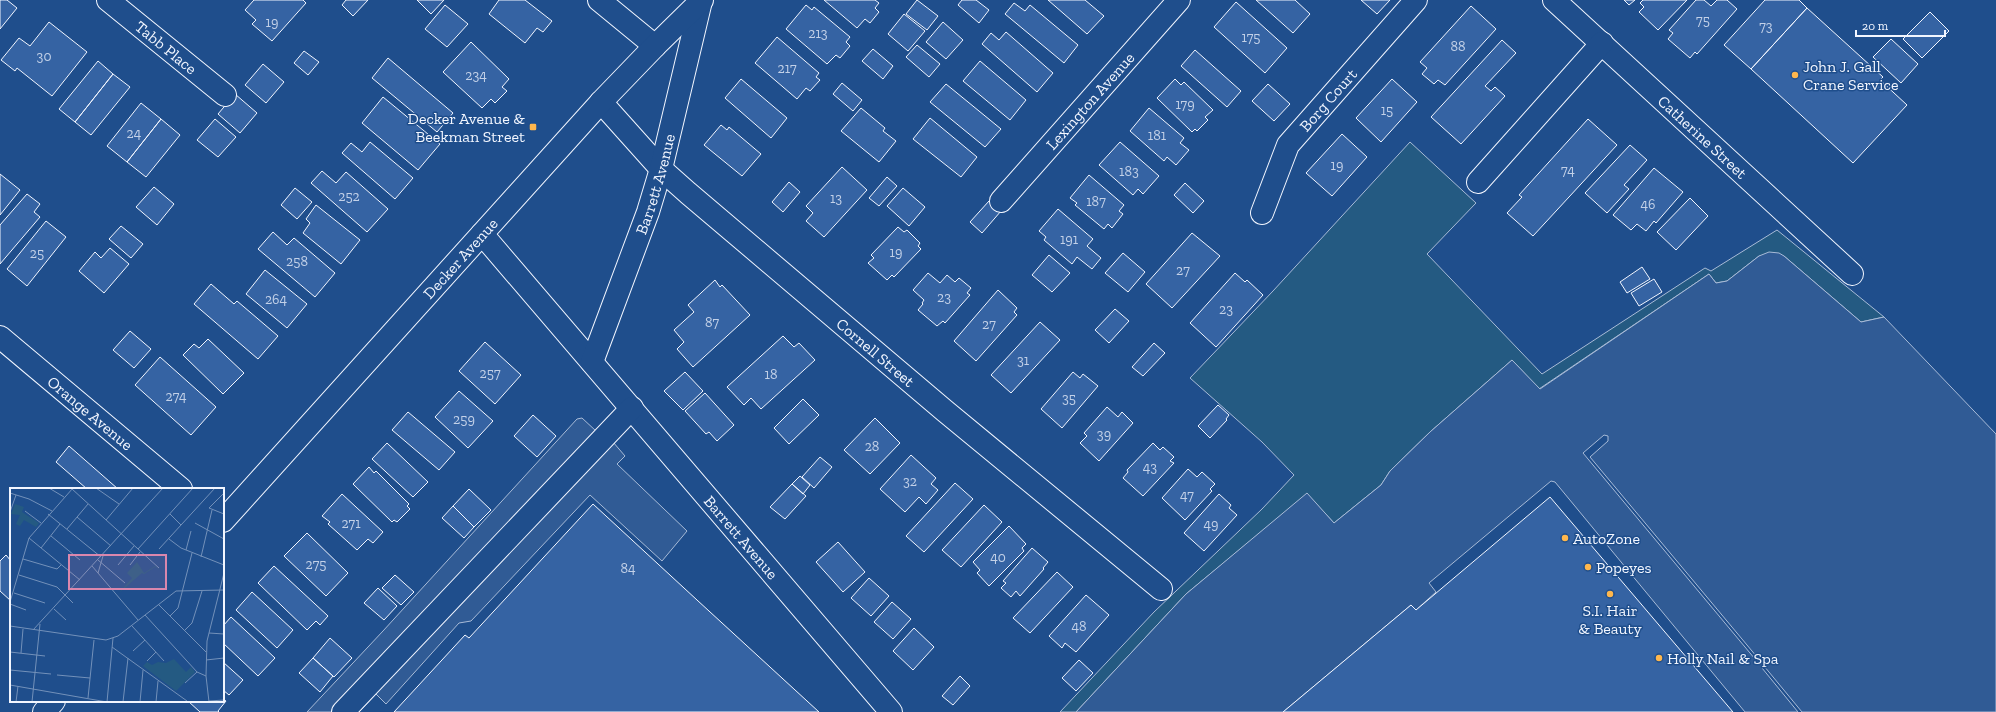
<svg xmlns="http://www.w3.org/2000/svg" width="1996" height="712" viewBox="0 0 1996 712" font-family="'Zilla Slab',serif">
  <style>
    .green { fill: #245a82; stroke: #a8bbd7 }
    .parking { fill: #305b95; stroke: #a8bbd7; fill-rule: evenodd }
    .building { fill: #3563a3; stroke: #f2f6ff }
    .lines { fill: none; stroke-linecap: round; stroke-linejoin: round }
    .minor-casing { stroke: #f2f6ff; stroke-width: 24 }
    .minor { stroke: #1f4e8c; stroke-width: 22 }
    .poi-dot { fill: #ffb74d; stroke: #1f4e8c; stroke-width: 1.5 }
    .labels { text-anchor: middle; stroke-width: 3; stroke-linejoin: round; paint-order: stroke }
    .number-label { font-size: 14px; fill: #c3d1e8 }
    .street-label { font-size: 16px; fill: #f2f6ff; stroke: #1f4e8c }
    .poi-label { font-size: 16px; fill: #f2f6ff; stroke: #1f4e8c; text-anchor: start }
    .inset-road { fill: none; stroke: #7391ba; stroke-width: 1 }
    .view { fill: #da87ad; fill-opacity: 0.15; stroke: #da87ad; stroke-width: 2 }
    .inset-edge { fill: none; stroke: #f2f6ff; stroke-width: 2 }
  </style>
  <rect width="100%" height="100%" fill="#1f4e8c"/>
  <path class="green" d="M 1410,142 L 1476,203 L 1427,254 L 1542,374 L 1705,268 L 1711,271 L 1777,230 L 1884,317 L 1861,322 L 1784,256 L 1759,256 L 1727,281 L 1716,283 L 1709,274 L 1539,389 L 1512,360 L 1430,432 L 1390,471 L 1381,485 L 1334,523 L 1307,494 L 1186,594 L 1076,712 L 1060,712 L 1154,612 L 1262,509 L 1294,475 L 1262,442 L 1190,378 L 1273,291 Z"/>
  <path class="parking" d="M 1769,252 L 1779,253 L 1784,256 L 1861,322 L 1884,317 L 1996,434 L 1996,712 L 1802,712 L 1764,666 L 1762,668 L 1798,712 L 1745,712 L 1555,482 L 1551,481 L 1429,583 L 1436,592 L 1416,610 L 1411,605 L 1283,712 L 1076,712 L 1186,594 L 1307,493 L 1334,523 L 1381,485 L 1390,471 L 1430,432 L 1512,360 L 1540,389 L 1709,274 L 1716,283 L 1727,281 L 1759,256 ZM 1604,435 L 1608,436 L 1608,441 L 1590,457 L 1757,657 L 1755,659 L 1583,453 Z
    M 582,418 L 596,431 L 601,428 L 625,456 L 617,464 L 687,531 L 662,561 L 590,495 L 471,621 L 459,623 L 386,704 L 376,694 L 359,712 L 307,712 L 383,631 L 577,419 Z"/>
  <path class="building" d="M 0,0 L 7,0 L 17,8 L 0,29 Z
    M 254,0 L 303,0 L 306,3 L 272,41 L 252,24 L 256,20 L 245,10 Z
    M 346,0 L 368,0 L 353,16 L 342,5 Z
    M 417,0 L 444,0 L 431,14 Z
    M 499,0 L 525,0 L 552,21 L 543,32 L 537,28 L 525,43 L 489,14 Z
    M 824,0 L 875,0 L 879,3 L 875,8 L 879,12 L 870,23 L 865,19 L 857,28 Z
    M 917,0 L 938,16 L 927,30 L 906,14 Z
    M 962,0 L 976,0 L 989,10 L 979,23 L 958,5 Z
    M 1048,0 L 1085,0 L 1104,16 L 1087,34 Z
    M 1256,0 L 1295,0 L 1310,14 L 1293,33 Z
    M 1361,0 L 1390,0 L 1377,14 Z
    M 1624,0 L 1635,0 L 1629,5 Z
    M 1643,0 L 1687,0 L 1658,30 L 1639,12 L 1644,7 L 1640,3 Z
    M 1696,0 L 1704,0 L 1711,6 L 1717,0 L 1727,0 L 1737,9 L 1697,54 L 1695,52 L 1690,58 L 1668,39 L 1673,33 L 1669,30 Z
    M 1765,0 L 1799,0 L 1807,8 L 1751,69 L 1724,45 Z
    M 1236,2 L 1287,48 L 1265,73 L 1214,27 Z
    M 1014,3 L 1025,11 L 1030,5 L 1078,45 L 1064,63 L 1005,14 Z
    M 445,5 L 468,24 L 447,47 L 425,29 Z
    M 806,5 L 812,10 L 814,7 L 850,37 L 846,42 L 850,46 L 840,58 L 836,55 L 827,64 L 786,29 Z
    M 1471,6 L 1496,29 L 1445,85 L 1438,80 L 1434,84 L 1422,74 L 1427,68 L 1420,62 Z
    M 1807,8 L 1883,77 L 1880,80 L 1907,105 L 1853,163 L 1751,69 Z
    M 1930,12 L 1949,31 L 1922,58 L 1903,39 Z
    M 904,14 L 925,31 L 908,51 L 888,34 Z
    M 49,22 L 87,52 L 52,96 L 17,68 L 15,71 L 1,60 L 19,38 L 30,46 Z
    M 943,22 L 963,40 L 946,59 L 926,42 Z
    M 1006,32 L 1053,73 L 1037,92 L 982,44 L 991,33 L 999,40 Z
    M 777,37 L 819,73 L 816,77 L 820,80 L 810,91 L 806,88 L 797,99 L 755,63 Z
    M 1891,39 L 1918,64 L 1901,83 L 1873,57 Z
    M 1502,40 L 1516,53 L 1485,86 L 1491,91 L 1495,87 L 1505,96 L 1461,144 L 1431,117 Z
    M 471,42 L 509,79 L 502,87 L 507,91 L 495,103 L 491,99 L 482,108 L 443,72 Z
    M 917,45 L 940,64 L 929,77 L 906,57 Z
    M 873,49 L 893,66 L 883,79 L 862,61 Z
    M 1195,50 L 1241,91 L 1227,107 L 1181,66 Z
    M 304,51 L 319,62 L 308,75 L 294,63 Z
    M 388,58 L 453,113 L 437,132 L 372,78 Z
    M 98,61 L 113,74 L 75,122 L 59,109 Z
    M 980,61 L 1026,100 L 1010,120 L 963,81 Z
    M 263,64 L 284,82 L 266,103 L 245,85 Z
    M 113,74 L 130,87 L 91,135 L 75,122 Z
    M 741,79 L 787,118 L 771,138 L 725,98 Z
    M 1175,79 L 1181,85 L 1184,82 L 1213,110 L 1205,117 L 1208,120 L 1197,131 L 1195,129 L 1192,132 L 1157,98 Z
    M 1392,79 L 1417,102 L 1381,142 L 1356,118 Z
    M 842,83 L 862,100 L 853,111 L 833,94 Z
    M 946,84 L 1001,129 L 985,147 L 930,102 Z
    M 1268,84 L 1290,104 L 1274,121 L 1252,101 Z
    M 235,94 L 257,113 L 240,133 L 218,114 Z
    M 383,97 L 440,144 L 418,170 L 362,123 Z
    M 141,103 L 161,119 L 127,162 L 107,146 Z
    M 861,108 L 885,128 L 883,131 L 896,141 L 879,162 L 841,131 Z
    M 1149,108 L 1184,138 L 1180,143 L 1189,150 L 1176,165 L 1167,157 L 1164,161 L 1130,131 Z
    M 930,118 L 977,157 L 961,177 L 913,139 Z
    M 161,119 L 180,135 L 146,177 L 127,162 Z
    M 215,119 L 236,137 L 218,157 L 197,140 Z
    M 1588,119 L 1617,145 L 1533,236 L 1507,213 L 1522,197 L 1519,195 Z
    M 721,125 L 727,130 L 729,127 L 761,154 L 742,176 L 704,145 Z
    M 1342,134 L 1367,157 L 1332,196 L 1306,173 Z
    M 370,142 L 413,178 L 395,199 L 342,153 L 351,143 L 362,152 Z
    M 1120,142 L 1159,176 L 1143,194 L 1138,189 L 1133,195 L 1099,165 Z
    M 1630,145 L 1647,160 L 1624,185 L 1629,189 L 1607,213 L 1585,193 Z
    M 842,167 L 867,190 L 824,237 L 806,221 L 813,213 L 806,206 Z
    M 1654,168 L 1683,192 L 1656,223 L 1654,221 L 1646,231 L 1637,224 L 1631,230 L 1613,215 Z
    M 322,171 L 336,183 L 346,172 L 388,209 L 367,232 L 311,183 Z
    M 0,174 L 20,190 L 0,215 Z
    M 1089,175 L 1124,205 L 1119,211 L 1123,214 L 1112,228 L 1108,224 L 1104,229 L 1075,205 L 1077,203 L 1070,198 Z
    M 887,177 L 897,186 L 879,206 L 869,198 Z
    M 789,182 L 800,192 L 783,212 L 772,202 Z
    M 1185,183 L 1204,201 L 1193,213 L 1174,195 Z
    M 154,187 L 174,204 L 157,225 L 136,207 Z
    M 295,188 L 312,202 L 297,219 L 281,205 Z
    M 903,188 L 925,207 L 909,226 L 887,206 Z
    M 27,194 L 40,204 L 34,212 L 40,217 L 0,264 L 0,225 Z
    M 1690,198 L 1708,216 L 1676,250 L 1657,232 Z
    M 989,201 L 1001,211 L 982,233 L 970,222 Z
    M 316,205 L 360,240 L 341,264 L 303,233 L 310,223 L 306,219 Z
    M 1058,209 L 1093,239 L 1087,246 L 1101,258 L 1092,269 L 1077,257 L 1072,264 L 1044,240 L 1046,237 L 1039,231 Z
    M 46,221 L 66,237 L 27,286 L 7,269 Z
    M 121,226 L 143,244 L 131,258 L 109,239 Z
    M 898,227 L 904,232 L 907,230 L 920,243 L 918,246 L 921,249 L 894,277 L 892,275 L 887,280 L 868,263 L 874,258 L 871,255 Z
    M 273,232 L 287,245 L 294,238 L 335,273 L 315,297 L 258,249 Z
    M 1192,233 L 1220,256 L 1172,308 L 1146,284 Z
    M 110,248 L 129,264 L 104,293 L 79,271 L 95,252 L 101,258 Z
    M 1123,253 L 1145,272 L 1128,292 L 1105,273 Z
    M 1049,255 L 1070,273 L 1052,292 L 1032,275 Z
    M 1642,267 L 1650,279 L 1627,293 L 1620,282 Z
    M 265,270 L 307,304 L 287,328 L 246,294 Z
    M 928,273 L 940,283 L 947,275 L 955,282 L 959,278 L 971,288 L 967,293 L 970,295 L 945,323 L 943,321 L 937,326 L 918,310 L 923,304 L 922,303 L 924,300 L 913,290 Z
    M 1235,273 L 1245,282 L 1247,280 L 1263,295 L 1216,347 L 1190,323 Z
    M 1654,279 L 1662,292 L 1639,306 L 1631,293 Z
    M 715,280 L 720,287 L 722,285 L 750,315 L 693,367 L 677,349 L 684,342 L 674,330 L 694,312 L 688,305 Z
    M 211,284 L 234,304 L 237,301 L 278,336 L 258,359 L 194,304 Z
    M 998,290 L 1017,308 L 1014,312 L 1017,315 L 976,361 L 954,341 Z
    M 1115,309 L 1129,321 L 1109,343 L 1095,330 Z
    M 1040,322 L 1060,340 L 1011,393 L 991,375 Z
    M 130,331 L 151,349 L 134,368 L 113,350 Z
    M 783,336 L 794,347 L 799,343 L 815,360 L 761,409 L 751,398 L 744,405 L 727,387 Z
    M 208,339 L 244,373 L 223,394 L 183,355 L 194,344 L 199,348 Z
    M 485,342 L 521,375 L 495,404 L 459,371 Z
    M 1154,343 L 1165,353 L 1143,376 L 1132,367 Z
    M 160,357 L 216,407 L 191,435 L 135,385 Z
    M 685,372 L 703,391 L 683,410 L 664,391 Z
    M 1073,372 L 1080,378 L 1083,374 L 1098,386 L 1062,428 L 1041,409 Z
    M 459,391 L 493,421 L 468,448 L 435,417 Z
    M 705,393 L 734,425 L 717,441 L 709,432 L 706,434 L 685,411 Z
    M 803,399 L 819,415 L 789,444 L 774,428 Z
    M 1218,405 L 1229,415 L 1226,419 L 1227,420 L 1210,438 L 1198,426 Z
    M 1107,407 L 1118,417 L 1122,412 L 1133,423 L 1099,461 L 1080,443 L 1087,436 L 1084,433 Z
    M 408,412 L 455,452 L 439,470 L 392,430 Z
    M 533,415 L 556,436 L 537,457 L 514,436 Z
    M 875,418 L 900,443 L 870,474 L 844,450 Z
    M 387,443 L 428,482 L 413,497 L 372,459 Z
    M 1153,443 L 1160,450 L 1163,447 L 1174,457 L 1170,461 L 1174,463 L 1143,496 L 1123,478 L 1128,472 L 1127,470 Z
    M 69,446 L 118,489 L 87,489 L 56,462 Z
    M 911,455 L 936,478 L 931,484 L 938,490 L 926,504 L 919,497 L 905,512 L 880,489 Z
    M 820,457 L 832,467 L 814,488 L 802,477 Z
    M 369,467 L 374,473 L 376,471 L 409,504 L 407,506 L 410,509 L 397,522 L 394,520 L 392,522 L 353,484 Z
    M 1188,469 L 1197,477 L 1202,472 L 1215,484 L 1210,489 L 1212,491 L 1185,520 L 1162,498 Z
    M 800,476 L 810,485 L 803,494 L 792,484 Z
    M 955,483 L 973,499 L 924,552 L 906,536 Z
    M 792,484 L 806,496 L 785,519 L 770,507 Z
    M 469,489 L 491,510 L 474,527 L 453,506 Z
    M 342,494 L 383,532 L 373,543 L 368,539 L 357,550 L 328,524 L 330,522 L 322,516 Z
    M 1219,494 L 1231,505 L 1229,508 L 1237,515 L 1204,551 L 1184,533 Z
    M 1550,497 L 1733,712 L 1283,712 L 1411,605 L 1416,610 Z
    M 593,504 L 697,600 L 819,712 L 394,712 L 465,635 L 469,638 Z
    M 984,505 L 1002,522 L 961,567 L 942,550 Z
    M 453,506 L 474,527 L 464,538 L 442,518 Z
    M 1009,526 L 1026,544 L 1022,548 L 1024,551 L 989,586 L 977,573 L 980,570 L 973,562 Z
    M 307,533 L 348,573 L 326,596 L 284,556 Z
    M 838,542 L 865,572 L 843,592 L 816,562 Z
    M 1032,548 L 1048,562 L 1043,568 L 1044,569 L 1020,596 L 1016,591 L 1011,597 L 1001,588 L 1006,583 L 1003,581 Z
    M 6,555 L 11,561 L 11,601 L 0,591 L 0,561 Z
    M 274,566 L 328,616 L 320,625 L 316,621 L 307,630 L 258,583 Z
    M 1057,572 L 1073,587 L 1030,633 L 1013,618 Z
    M 395,575 L 414,592 L 401,605 L 382,588 Z
    M 869,578 L 889,596 L 871,616 L 851,598 Z
    M 378,588 L 397,606 L 384,620 L 364,603 Z
    M 252,592 L 293,630 L 277,648 L 236,610 Z
    M 1086,595 L 1109,615 L 1076,652 L 1065,643 L 1062,648 L 1049,636 Z
    M 892,602 L 911,619 L 893,639 L 874,622 Z
    M 231,617 L 275,658 L 258,676 L 223,643 L 223,626 Z
    M 914,628 L 934,647 L 913,670 L 893,651 Z
    M 330,638 L 352,658 L 334,677 L 313,658 Z
    M 313,658 L 333,676 L 320,692 L 299,673 Z
    M 1079,660 L 1093,673 L 1076,691 L 1062,678 Z
    M 223,662 L 243,680 L 229,695 L 223,690 Z
    M 960,676 L 970,686 L 953,705 L 942,696 Z
    M 223,699 L 226,701 L 218,711 L 219,712 L 200,712 L 188,701 L 223,701 Z"/>
  <g class="lines">
    <defs>
      <g id="minor">
        <path id="s1" d="M 108,0 L 225,95"/>
        <path d="M 599,0 L 655,46"/>
        <path id="s2" d="M 1554,0 L 1852,274"/>
        <path id="s3" d="M 601,102 L 661,169 L 688,193 L 945,411 L 1161,589"/>
        <path d="M 1478,182 L 1602,43"/>
        <path id="s4" d="M 1001,201 L 1179,0"/>
        <path id="s5" d="M 1262,213 L 1288,145 L 1416,0"/>
        <path id="s6" d="M 482,234 L 891,712"/>
        <path id="s7" d="M 0,337 L 181,489"/>
        <path id="s8" d="M 592,362 L 648,212 L 661,169 L 701,1"/>
        <path id="s9" d="M 223,521 L 601,102 L 655,46 L 702,0"/>
        <path d="M 44,712 L 54,701"/>
        <path d="M 343,712 L 632,408"/>
      </g>
    </defs>
    <use href="#minor" class="minor-casing"/>
    <use href="#minor" class="minor"/>
  </g>
  <g class="poi-dot">
    <circle cx="1795" cy="75" r="4"/>
    <rect x="529" y="123" width="8" height="8" rx="2"/>
    <circle cx="1565" cy="538" r="4"/>
    <circle cx="1588" cy="567" r="4"/>
    <circle cx="1610" cy="594" r="4"/>
    <circle cx="1659" cy="658" r="4"/>
  </g>
  <g class="labels">
    <g class="number-label">
      <text x="1703" y="25">75</text>
      <text x="272" y="27">19</text>
      <text x="1766" y="31">73</text>
      <text x="818" y="38">213</text>
      <text x="1251" y="42">175</text>
      <text x="1458" y="51">88</text>
      <text x="44" y="61">30</text>
      <text x="787" y="73">217</text>
      <text x="476" y="80">234</text>
      <text x="1185" y="109">179</text>
      <text x="1387" y="115">15</text>
      <text x="134" y="138">24</text>
      <text x="1157" y="140">181</text>
      <text x="1337" y="170">19</text>
      <text x="1568" y="175">74</text>
      <text x="1129" y="176">183</text>
      <text x="349" y="201">252</text>
      <text x="836" y="203">13</text>
      <text x="1096" y="206">187</text>
      <text x="1648" y="209">46</text>
      <text x="1069" y="244">191</text>
      <text x="896" y="257">19</text>
      <text x="37" y="258">25</text>
      <text x="297" y="266">258</text>
      <text x="1183" y="275">27</text>
      <text x="944" y="302">23</text>
      <text x="276" y="304">264</text>
      <text x="1226" y="314">23</text>
      <text x="712" y="327">87</text>
      <text x="989" y="329">27</text>
      <text x="1023" y="365">31</text>
      <text x="490" y="378">257</text>
      <text x="771" y="379">18</text>
      <text x="176" y="401">274</text>
      <text x="1069" y="403">35</text>
      <text x="464" y="424">259</text>
      <text x="1104" y="439">39</text>
      <text x="872" y="451">28</text>
      <text x="1150" y="472">43</text>
      <text x="910" y="486">32</text>
      <text x="1187" y="500">47</text>
      <text x="351" y="528">271</text>
      <text x="1211" y="529">49</text>
      <text x="998" y="562">40</text>
      <text x="316" y="569">275</text>
      <text x="628" y="573">84</text>
      <text x="1079" y="631">48</text>
    </g>
    <g class="street-label">
      <text dy="6" stroke="none"><textPath href="#s1" startOffset="75">Tabb Place</textPath></text>
      <text dy="6" stroke="none"><textPath href="#s5" startOffset="133">Borg Court</textPath></text>
      <text dy="6" stroke="none"><textPath href="#s4" startOffset="134">Lexington Avenue</textPath></text>
      <text dy="6" stroke="none"><textPath href="#s2" startOffset="202">Catherine Street</textPath></text>
      <text dy="6" stroke="none"><textPath href="#s8" startOffset="189">Barrett Avenue</textPath></text>
      <text dy="6" stroke="none"><textPath href="#s9" startOffset="354">Decker Avenue</textPath></text>
      <text dy="6" stroke="none"><textPath href="#s3" startOffset="372">Cornell Street</textPath></text>
      <text dy="6" stroke="none"><textPath href="#s7" startOffset="118">Orange Avenue</textPath></text>
      <text dy="6" stroke="none"><textPath href="#s6" startOffset="399">Barrett Avenue</textPath></text>
    </g>
    <g class="poi-label">
      <text x="1803" y="72">John J. Gall<tspan x="1803" dy="18">Crane Service</tspan></text>
      <text x="525" y="124" text-anchor="end">Decker Avenue &amp;<tspan x="525" dy="18">Beekman Street</tspan></text>
      <text x="1573" y="544">AutoZone</text>
      <text x="1596" y="573">Popeyes</text>
      <text x="1610" y="616" text-anchor="middle">S.I. Hair<tspan x="1610" dy="18">&amp; Beauty</tspan></text>
      <text x="1667" y="664">Holly Nail &amp; Spa</text>
    </g>
  </g>
  <g transform="translate(10 488)">
    <rect width="214" height="214" fill="#1f4e8c"/>
    <path d="M 5,16 L 14,19 L 12,24 L 29,35 L 26,39 L 14,32 L 10,38 L 6,36 L 10,27 L 1,26 ZM 127,74 L 134,85 L 145,78 L 150,82 L 145,79 L 134,86 L 132,85 L 109,105 L 122,90 L 117,85 ZM 164,171 L 176,184 L 181,179 L 185,184 L 166,203 L 133,178 L 137,174 L 142,177 L 148,174 L 156,175 Z" fill="#245a82"/>
    <path class="inset-road" d="M 39,0 L 54,9M 86,0 L 109,16M 62,1 L 149,80M 0,5 L 19,11 L 42,23M 214,5 L 199,20 L 214,26M 15,23 L 31,35M 0,24 L 6,7M 38,26 L 91,69M 160,26 L 171,37M 67,29 L 101,58M 96,32 L 123,0M 185,35 L 214,51M 57,41 L 78,16M 41,48 L 70,72M 19,50 L 70,92M 159,51 L 171,60 L 214,77M 31,60 L 50,36M 128,61 L 183,0M 149,61 L 205,0M 176,62 L 181,43M 191,69 L 202,22M 13,71 L 47,81 L 51,77M 88,72 L 115,95M 108,77 L 124,58M 120,77 L 130,64M 82,78 L 128,132M 88,85 L 93,68M 9,87 L 47,99 L 63,115M 4,105 L 35,115M 0,114 L 19,50 L 63,0M 0,116 L 16,122M 149,117 L 196,164M 44,121 L 56,132M 135,127 L 187,184 L 196,188M 160,128 L 168,120 L 182,65M 0,138 L 96,152 L 108,148 L 166,103 L 214,102M 122,138 L 154,173M 23,142 L 153,0M 174,143 L 182,135 L 192,103M 199,145 L 214,146M 102,159 L 177,213M 123,163 L 135,152M 0,164 L 35,168M 11,165 L 13,141M 196,172 L 214,170M 137,173 L 146,164M 0,182 L 41,186M 47,187 L 80,190M 175,195 L 187,184M 0,197 L 97,214M 78,210 L 84,152M 199,213 L 214,212M 6,214 L 8,198M 22,214 L 30,136M 97,214 L 103,150M 113,214 L 118,170M 130,214 L 133,182M 146,214 L 148,193M 199,214 L 196,188 L 197,153 L 214,85"/>
    <path class="view" d="M 59,67 L 156,67 L 156,101 L 59,101 Z"/>
    <rect width="214" height="214" class="inset-edge"/>
  </g>
  <path d="M1856 30v6h89v-6" fill="none" stroke="#f2f6ff" stroke-width="2"/>
  <text x="1862" y="30" font-size="12" fill="#f2f6ff" stroke="#1f4e8c" stroke-width="3" paint-order="stroke">20 m</text>
</svg>
